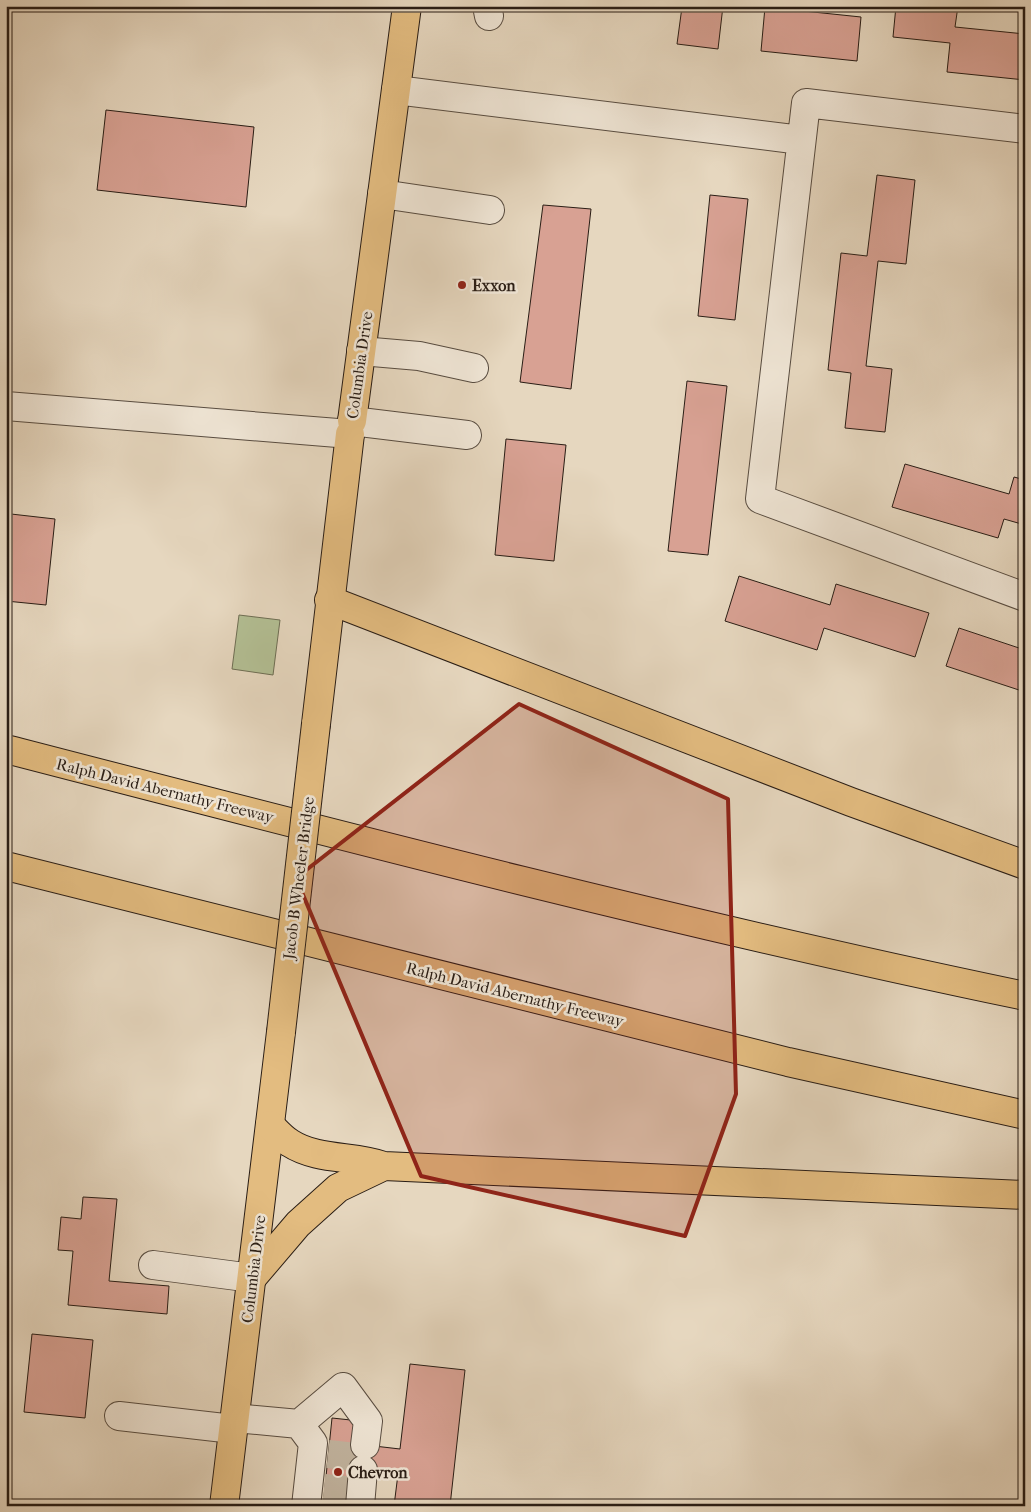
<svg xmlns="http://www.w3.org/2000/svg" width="1031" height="1512" viewBox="0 0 1031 1512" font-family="'IM FELL French Canon',serif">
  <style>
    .green { fill: #b3bf94; stroke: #6e6e54 }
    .building { fill: #d8a193; stroke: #291d15 }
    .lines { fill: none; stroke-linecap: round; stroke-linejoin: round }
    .minor-tunnel { stroke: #c0b29d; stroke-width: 28; stroke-dasharray: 28 14; stroke-linecap: butt }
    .minor-casing { stroke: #584c40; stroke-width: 30 }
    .major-casing { stroke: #291d15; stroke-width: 30 }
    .highway-casing { stroke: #291d15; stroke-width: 30 }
    .minor { stroke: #efe5d5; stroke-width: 28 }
    .major { stroke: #e3bc80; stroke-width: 28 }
    .highway { stroke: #e3bc80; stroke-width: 28 }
    .major-bridge-casing { stroke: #291d15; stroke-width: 30; stroke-linecap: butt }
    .major-bridge { stroke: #e3bc80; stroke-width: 28 }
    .marked { fill: #8f2418; fill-opacity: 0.2; stroke: #8f2418; stroke-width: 4; stroke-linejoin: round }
    .poi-dot { fill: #8f2418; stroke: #efe5d5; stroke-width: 2 }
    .labels { text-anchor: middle; stroke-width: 5; stroke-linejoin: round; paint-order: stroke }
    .poi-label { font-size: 16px; font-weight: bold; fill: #291d15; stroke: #efe5d5; text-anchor: start }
    .street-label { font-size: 16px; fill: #291d15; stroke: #efe5d5 }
  </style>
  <rect width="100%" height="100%" fill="#e6d7bf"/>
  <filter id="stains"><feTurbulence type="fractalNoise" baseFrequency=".004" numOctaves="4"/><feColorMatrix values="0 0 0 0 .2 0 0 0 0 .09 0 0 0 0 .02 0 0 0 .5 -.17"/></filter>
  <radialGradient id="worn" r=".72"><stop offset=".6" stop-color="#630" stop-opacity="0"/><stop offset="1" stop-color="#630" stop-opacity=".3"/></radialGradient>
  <path class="green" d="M 239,615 L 280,620 L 273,675 L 232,669 Z"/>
  <path class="building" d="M 679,6 L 723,6 L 718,49 L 677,44 L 682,7 Z
    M 896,6 L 958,6 L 955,27 L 1025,34 L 1025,80 L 947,72 L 950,43 L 893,37 Z
    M 765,7 L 861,17 L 857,61 L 761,51 Z
    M 106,110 L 254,127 L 246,207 L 97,190 Z
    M 877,175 L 915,180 L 906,264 L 878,261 L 866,366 L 892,369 L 885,432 L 845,428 L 851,373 L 828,370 L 841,253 L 867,256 Z
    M 1025,193 L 1025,235 L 1020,234 Z
    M 710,195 L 748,199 L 735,320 L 698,316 Z
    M 543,205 L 591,209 L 571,389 L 520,382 Z
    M 687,381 L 727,386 L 708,555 L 668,551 Z
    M 506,439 L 566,445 L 554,561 L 495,555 Z
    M 905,464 L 1009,494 L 1014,477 L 1025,480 L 1025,525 L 1004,519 L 998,538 L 892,507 Z
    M 11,514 L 55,519 L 46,605 L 6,601 L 6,558 Z
    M 739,576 L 830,605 L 836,584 L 929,613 L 915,657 L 824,628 L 817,650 L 725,621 Z
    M 959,628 L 1025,650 L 1025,692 L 946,666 Z
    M 83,1197 L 117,1199 L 109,1281 L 169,1286 L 167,1314 L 68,1305 L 73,1251 L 58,1250 L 61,1217 L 81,1219 Z
    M 32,1334 L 93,1340 L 85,1418 L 24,1412 Z
    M 410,1364 L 465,1370 L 450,1506 L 394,1506 L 398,1474 L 356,1469 L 352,1506 L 323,1506 L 332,1418 L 360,1421 L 357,1444 L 400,1449 Z"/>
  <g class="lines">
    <path class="minor-tunnel" d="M 328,1454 L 365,1458
      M 324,1488 L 354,1491"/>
    <defs>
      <path id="minor" d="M 487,6 L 489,16
        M 396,90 L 801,140
        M 1025,129 L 806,103 L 760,499 L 1025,597
        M 382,194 L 490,210
        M 361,351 L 419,356 L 474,368
        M 6,406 L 350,434 L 352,421 L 467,435
        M 153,1265 L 252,1278
        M 119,1416 L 233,1429
        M 235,1418 L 299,1424 L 343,1387 L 368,1421 L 365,1445
        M 299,1424 L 313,1443 L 306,1506
        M 360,1506 L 363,1470"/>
      <path id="major" d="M 352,421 L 407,6
        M 316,724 L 350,434
        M 224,1506 L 281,1032"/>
      <path id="highway" d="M 329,600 L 851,802 L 1025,865
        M 6,749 C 345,837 683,925 1025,996
        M 6,866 L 788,1062 L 1025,1115
        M 270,1125 C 276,1131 283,1139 290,1143 C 318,1161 354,1155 384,1166
        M 252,1278 L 298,1224 L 338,1188 L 384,1166 L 1025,1195"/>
    </defs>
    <use href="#minor" class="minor-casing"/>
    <use href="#major" class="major-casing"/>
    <use href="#highway" class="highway-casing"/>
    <use href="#minor" class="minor"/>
    <use href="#major" class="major"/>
    <use href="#highway" class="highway"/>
    <defs>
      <path id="major-bridge" d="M 281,1032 L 316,724"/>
    </defs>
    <use href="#major-bridge" class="major-bridge-casing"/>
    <use href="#major-bridge" class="major-bridge"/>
  </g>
  <path class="marked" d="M 519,704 L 728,799 L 736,1094 L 685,1236 L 421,1176 L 296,878 Z"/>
  <g class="poi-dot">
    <circle cx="462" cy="285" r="5"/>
    <circle cx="338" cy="1472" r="5"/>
  </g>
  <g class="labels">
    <g class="poi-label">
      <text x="472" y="291">Exxon</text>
      <text x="348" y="1478">Chevron</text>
    </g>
    <g class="street-label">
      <text transform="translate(359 365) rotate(-82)" y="6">Columbia Drive</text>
      <text transform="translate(165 790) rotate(14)" y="6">Ralph David Abernathy Freeway</text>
      <text transform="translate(298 878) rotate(-83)" y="6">Jacob B Wheeler Bridge</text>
      <text transform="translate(515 994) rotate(14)" y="6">Ralph David Abernathy Freeway</text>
      <text transform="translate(253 1269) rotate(-83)" y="6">Columbia Drive</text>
    </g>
  </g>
  <rect width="1031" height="1512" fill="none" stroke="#e6d7bf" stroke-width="25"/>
  <rect x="8" y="8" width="1016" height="1497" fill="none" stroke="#291d15" stroke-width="2.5"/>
  <rect x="12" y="12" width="1006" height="1487" fill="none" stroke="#291d15"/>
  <rect width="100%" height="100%" filter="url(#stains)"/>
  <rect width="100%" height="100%" fill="url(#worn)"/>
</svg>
